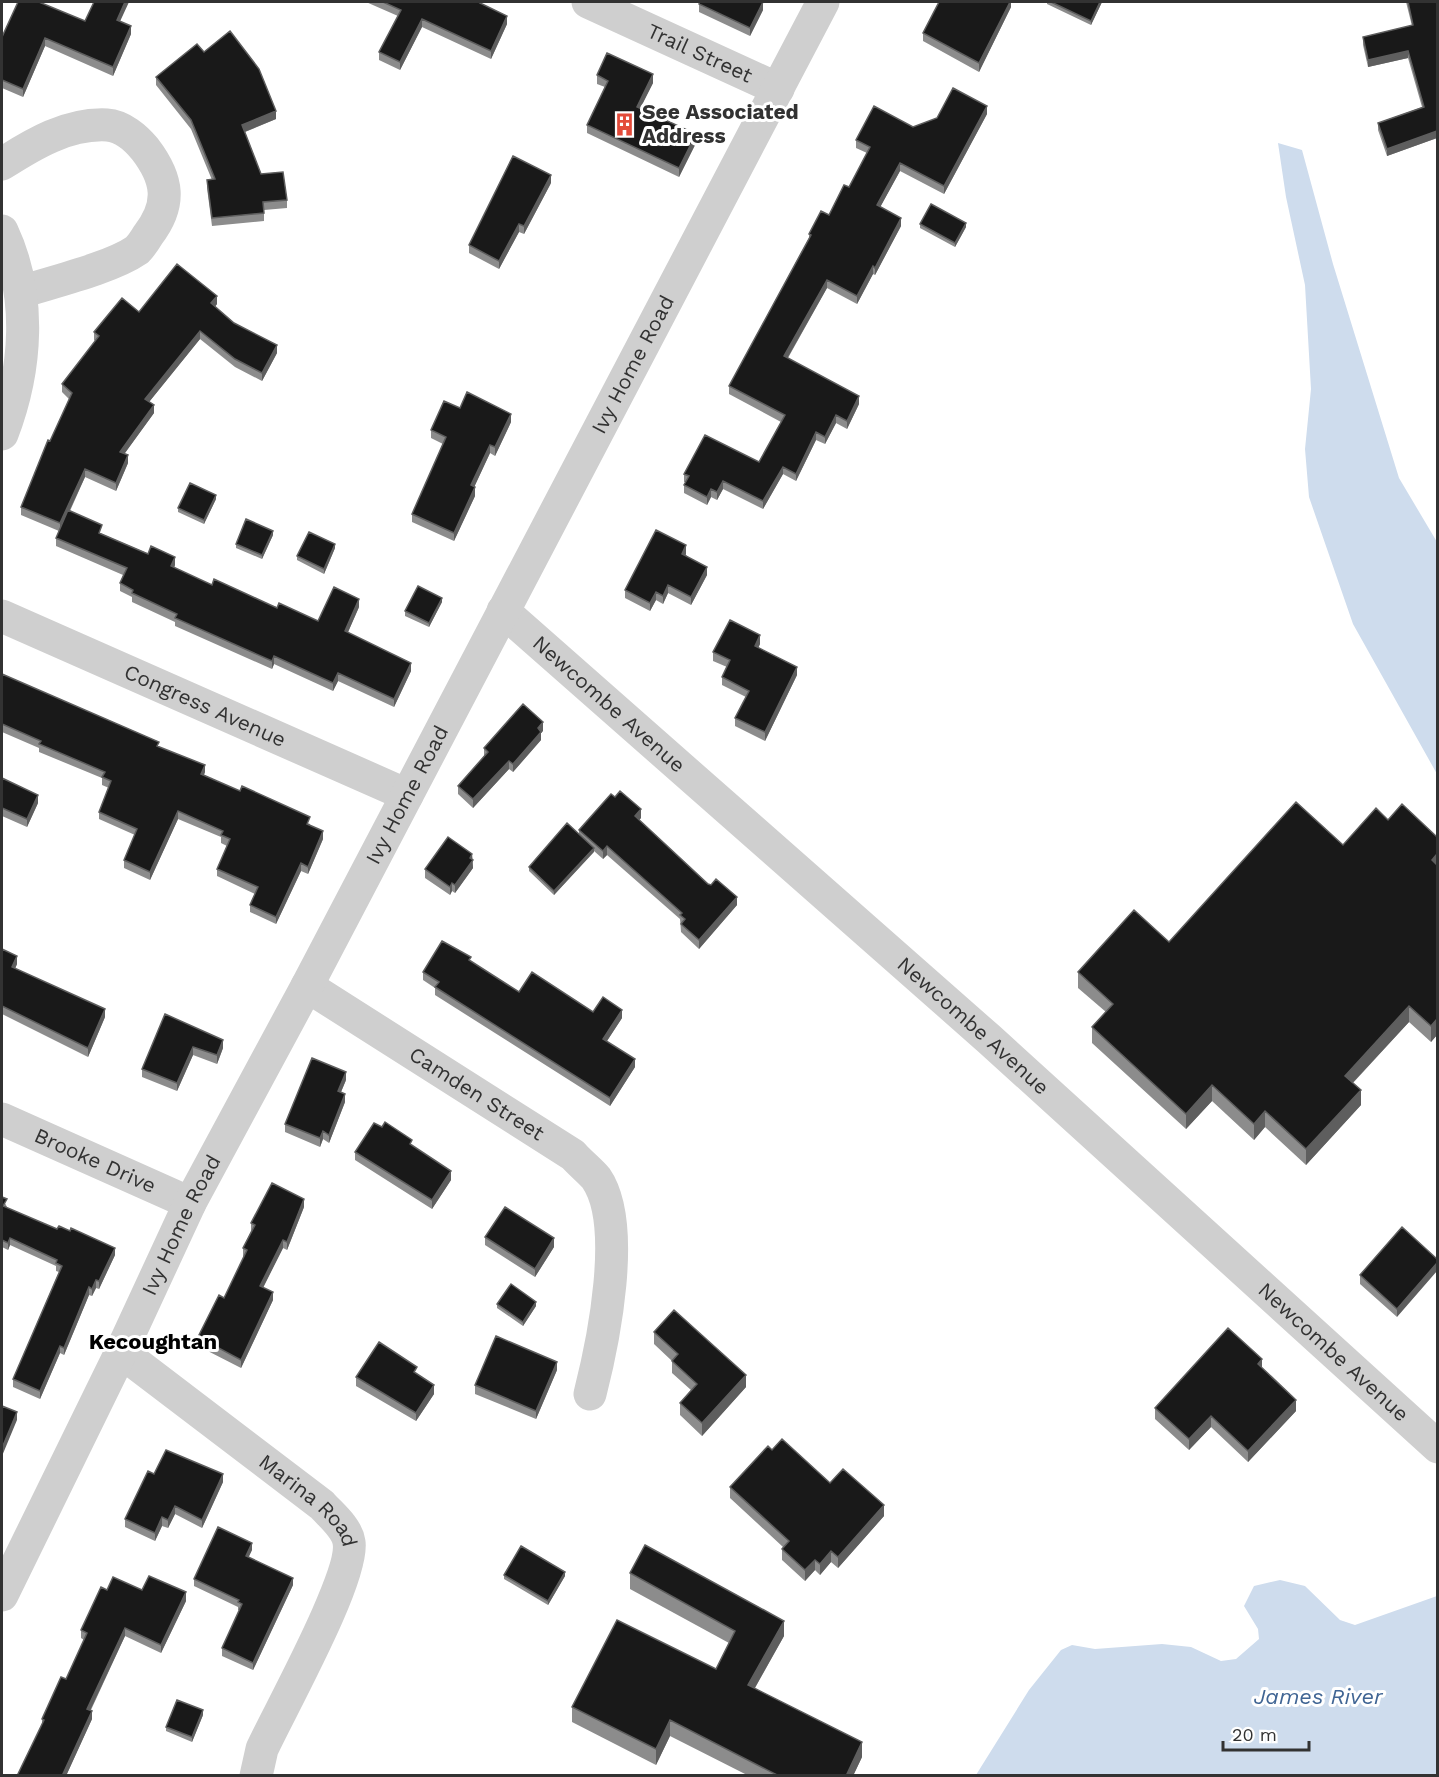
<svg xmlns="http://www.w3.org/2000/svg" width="1439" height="1777" viewBox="0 0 1439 1777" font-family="'Work Sans',sans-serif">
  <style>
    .water { fill: #cedced }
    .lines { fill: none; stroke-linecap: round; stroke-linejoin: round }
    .street { stroke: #cfcfcf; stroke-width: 33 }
    .wall { fill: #8c8c8c }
    .shaded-wall { fill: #5e5e5e }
    .building { fill: #191919; stroke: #5e5e5e; stroke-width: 1.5 }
    .labels { text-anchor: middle; stroke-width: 6; stroke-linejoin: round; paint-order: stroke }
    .street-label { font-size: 21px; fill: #323232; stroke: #fff }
    .poi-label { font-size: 21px; font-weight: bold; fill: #323232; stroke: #fff; text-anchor: start }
    .neighbourhood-label { font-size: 22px; font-weight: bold; fill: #000; stroke: #fff }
    .water-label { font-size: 22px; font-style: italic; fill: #406594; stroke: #fff }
  </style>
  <rect width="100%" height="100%" fill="#fff"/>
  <path class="water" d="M 1278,143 L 1302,150 L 1333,264 L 1399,478 L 1437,542 L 1437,774 L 1353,624 L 1309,497 L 1305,449 L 1311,389 L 1305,285 L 1286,197 Z
    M 1280,1580 L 1305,1586 L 1340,1620 L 1355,1625 L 1437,1596 L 1437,1775 L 976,1775 L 1029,1690 L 1061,1650 L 1072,1645 L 1095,1649 L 1162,1644 L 1191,1647 L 1221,1661 L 1236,1659 L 1259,1639 L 1258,1629 L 1244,1606 L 1254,1586 Z"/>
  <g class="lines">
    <g class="street">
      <path id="s1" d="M 588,2 L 778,89"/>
      <path d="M 2,164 C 33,144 68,123 107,125 C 122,126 136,138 145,149 C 168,179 172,204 148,235 C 145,240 141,246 137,250 C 111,268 52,282 21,292"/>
      <path d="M 2,231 C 32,295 27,369 2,434"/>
      <path id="s2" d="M 503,611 L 989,1039 L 1438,1447"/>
      <path id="s3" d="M 2,616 L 407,795"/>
      <path id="s4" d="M 307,986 L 573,1155 C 580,1163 589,1170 596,1178 C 628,1224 603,1343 590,1394"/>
      <path id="s5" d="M 2,1119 L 190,1203"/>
      <path id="s6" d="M 121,1352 L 322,1505 C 332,1516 347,1528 349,1542 C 355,1576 280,1710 262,1749 L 256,1776"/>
      <path id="s7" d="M 2,1595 L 121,1352 L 190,1203 L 307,986 L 823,2"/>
    </g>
  </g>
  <path class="wall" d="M 366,2 L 482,2 L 482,4 L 507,24 L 491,59 L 422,27 L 400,70 L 379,60 L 379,52 L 398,16 Z
    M 1011,2 L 1011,7 L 979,72 L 923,41 L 923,33 Z
    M 1047,2 L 1102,2 L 1091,25 L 1047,4 Z
    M 1406,2 L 1437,2 L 1437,138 L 1387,156 L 1378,130 L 1378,123 L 1422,107 L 1408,58 L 1368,67 L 1363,45 L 1363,37 L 1412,26 Z
    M 699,4 L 763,10 L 750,36 L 699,12 Z
    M 85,21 L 120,22 L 131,34 L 113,76 L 45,46 L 23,97 L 2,88 L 2,37 Z
    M 204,52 L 276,119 L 245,132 L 261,174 L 287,200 L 287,208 L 264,210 L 264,221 L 212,226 L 207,188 L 207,180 L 212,180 L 191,129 L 156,85 L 156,77 Z
    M 597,75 L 653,83 L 640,108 L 696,143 L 679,177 L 587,133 L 587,125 L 605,87 L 597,84 Z
    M 987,114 L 944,194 L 900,171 L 880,207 L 901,226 L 875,275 L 873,274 L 857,304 L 827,288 L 788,358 L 859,404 L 847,429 L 836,423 L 825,444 L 816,440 L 796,481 L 783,474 L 763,509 L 723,489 L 717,500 L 711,497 L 707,505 L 684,493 L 684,485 L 686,482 L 684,482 L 684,474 L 759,462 L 781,422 L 729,394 L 729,386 L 809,238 L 809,234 L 829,215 L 849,187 L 867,153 L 856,148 L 856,140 L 913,127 Z
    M 551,183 L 524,234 L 519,232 L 499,269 L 469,253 L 469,245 Z
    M 920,224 L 966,227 L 955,247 L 920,228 Z
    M 217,304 L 215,307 L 234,323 L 277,353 L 262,381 L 235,367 L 200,339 L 149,402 L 154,413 L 124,454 L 128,463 L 116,491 L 85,477 L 70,511 L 102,534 L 175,565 L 174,568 L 212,585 L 318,621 L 359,607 L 348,632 L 411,671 L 394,707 L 338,681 L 333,691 L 274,664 L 272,669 L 175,626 L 175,622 L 132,602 L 132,597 L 120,591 L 120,583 L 123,575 L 56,546 L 56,538 L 59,531 L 21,515 L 21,507 L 69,399 L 62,392 L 62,384 L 95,341 L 94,340 L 94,332 L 139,312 Z
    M 460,408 L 511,422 L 495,456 L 490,453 L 474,487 L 475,496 L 454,541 L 412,522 L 412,514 L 443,444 L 431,438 L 431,430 Z
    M 216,499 L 204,524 L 178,512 L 178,508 Z
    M 273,535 L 262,559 L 236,548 L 236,544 Z
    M 335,548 L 324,574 L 297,560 L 297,556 Z
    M 686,554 L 686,555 L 707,575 L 691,605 L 668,593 L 663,604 L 656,600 L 650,611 L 625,598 L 625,590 Z
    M 442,602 L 429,627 L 405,616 L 405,611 Z
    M 760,644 L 758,648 L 797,675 L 765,741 L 735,726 L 735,718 L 746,697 L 722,685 L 722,677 L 727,667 L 713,661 L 713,652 Z
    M 2,674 L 159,747 L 205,772 L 204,775 L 310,824 L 310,825 L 323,839 L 308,874 L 301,871 L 276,924 L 250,912 L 250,905 L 255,894 L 217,876 L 217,869 L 227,846 L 221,843 L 221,837 L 178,819 L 150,880 L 124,868 L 124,860 L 135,835 L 99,819 L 99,812 L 109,788 L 102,785 L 102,778 L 39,752 L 39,748 L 2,732 Z
    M 543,731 L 541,733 L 541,740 L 513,772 L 509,769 L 473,808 L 458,794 L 458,786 L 484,756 L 484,748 Z
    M 2,778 L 38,803 L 27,827 L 2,816 Z
    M 615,797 L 641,818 L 639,820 L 708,884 L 737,905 L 699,949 L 681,932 L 680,919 L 607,855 L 603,859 L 594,851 L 554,895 L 529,871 L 529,867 L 579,834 L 579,830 Z
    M 1388,820 L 1437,837 L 1437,1035 L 1431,1042 L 1409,1022 L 1353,1083 L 1361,1105 L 1306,1165 L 1265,1127 L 1254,1140 L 1212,1101 L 1186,1129 L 1092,1043 L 1092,1027 L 1106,1012 L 1078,988 L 1078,972 L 1169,942 Z
    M 472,854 L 473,868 L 455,893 L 452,891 L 450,895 L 425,878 L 425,869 Z
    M 2,949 L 17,964 L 15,969 L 105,1017 L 88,1057 L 2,1014 Z
    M 471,962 L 519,992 L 593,1012 L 622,1018 L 607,1041 L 635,1067 L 610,1106 L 435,995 L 435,988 L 423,980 L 423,972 Z
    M 165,1014 L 223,1048 L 217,1064 L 193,1055 L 177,1091 L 142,1077 L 142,1069 Z
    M 346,1080 L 341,1092 L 345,1102 L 329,1143 L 323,1139 L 320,1147 L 285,1132 L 285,1124 Z
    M 412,1146 L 451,1180 L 432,1209 L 355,1160 L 355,1152 Z
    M 2,1197 L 7,1207 L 6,1208 L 115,1255 L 99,1289 L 96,1288 L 92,1296 L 89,1295 L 64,1355 L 60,1353 L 40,1399 L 13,1387 L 13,1379 L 59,1272 L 56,1271 L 56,1266 L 10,1245 L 8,1250 L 2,1247 Z
    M 304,1207 L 287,1250 L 283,1248 L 263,1287 L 273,1300 L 241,1368 L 198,1346 L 198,1337 L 224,1298 L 244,1257 L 243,1256 L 243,1248 L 251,1231 L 251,1223 Z
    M 1402,1227 L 1397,1317 L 1360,1284 L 1360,1275 Z
    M 485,1237 L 554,1247 L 535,1277 L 485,1245 Z
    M 497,1304 L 536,1306 L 523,1326 L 497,1308 Z
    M 654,1332 L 746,1387 L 702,1436 L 680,1415 L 680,1403 L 691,1390 L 672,1373 L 672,1361 L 654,1344 Z
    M 1262,1368 L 1296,1411 L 1248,1462 L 1211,1427 L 1189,1450 L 1155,1419 L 1155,1408 Z
    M 557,1370 L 536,1419 L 475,1394 L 475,1385 Z
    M 417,1374 L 434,1394 L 416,1421 L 356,1386 L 356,1377 Z
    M 772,1450 L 830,1483 L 884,1516 L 838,1568 L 831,1562 L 820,1575 L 815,1570 L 805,1581 L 782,1560 L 782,1549 L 783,1547 L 730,1498 L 730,1487 Z
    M 154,1474 L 223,1482 L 202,1528 L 175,1514 L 168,1528 L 162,1526 L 155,1541 L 125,1527 L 125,1519 Z
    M 252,1550 L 248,1557 L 293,1585 L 253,1670 L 222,1656 L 222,1648 L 240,1610 L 238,1610 L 238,1607 L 194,1586 L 194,1579 Z
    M 630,1573 L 784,1636 L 755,1688 L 862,1757 L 853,1776 L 749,1776 L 670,1736 L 656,1765 L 572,1722 L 572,1707 L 716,1669 L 729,1643 L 630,1589 Z
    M 504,1575 L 565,1576 L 548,1605 L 504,1579 Z
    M 107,1590 L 142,1590 L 186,1601 L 161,1653 L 125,1636 L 91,1710 L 92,1719 L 66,1776 L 17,1776 L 42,1725 L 42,1719 L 66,1679 L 84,1640 L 81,1638 L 81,1630 Z
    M 203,1715 L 192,1742 L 166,1731 L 166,1727 Z"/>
  <path class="shaded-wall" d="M 125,2 L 129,2 L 117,28 L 117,20 Z
    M 763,2 L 763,10 L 750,36 L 750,28 Z
    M 1010,2 L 1011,2 L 1011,7 L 979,72 L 979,63 Z
    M 1100,2 L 1102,2 L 1091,25 L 1091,21 Z
    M 507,16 L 507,24 L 491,59 L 491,51 Z
    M 422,19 L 422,27 L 400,70 L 400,62 Z
    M 131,26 L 131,34 L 113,76 L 113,67 Z
    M 45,38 L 45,46 L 23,97 L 23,89 Z
    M 1408,51 L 1408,58 L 1368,67 L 1368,60 Z
    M 653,74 L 653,83 L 637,115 L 637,107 Z
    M 987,106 L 987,114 L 944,194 L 944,186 Z
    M 276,111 L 276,119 L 242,133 L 242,125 Z
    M 1437,131 L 1437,138 L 1387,156 L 1387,149 Z
    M 696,134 L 696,143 L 679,177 L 679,168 Z
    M 900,163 L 900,171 L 877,213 L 877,205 Z
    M 551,175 L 551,183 L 524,234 L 524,226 Z
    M 901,218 L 901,226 L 875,275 L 875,268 Z
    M 966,223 L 966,227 L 955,247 L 955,243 Z
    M 519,224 L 519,232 L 499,269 L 499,261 Z
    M 873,266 L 873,274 L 857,304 L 857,296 Z
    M 827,280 L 827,288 L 784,364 L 784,356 Z
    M 217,296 L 217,304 L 211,311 L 211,303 Z
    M 200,331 L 200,339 L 145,407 L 145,399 Z
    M 277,345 L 277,353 L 262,381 L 262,373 Z
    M 859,396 L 859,404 L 847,429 L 847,421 Z
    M 154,405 L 154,413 L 120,460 L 120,452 Z
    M 511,414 L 511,422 L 495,456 L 495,447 Z
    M 836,415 L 836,423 L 825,444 L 825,437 Z
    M 816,432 L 816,440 L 796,481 L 796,474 Z
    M 490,445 L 490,453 L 471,494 L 471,485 Z
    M 128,455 L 128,463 L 116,491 L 116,483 Z
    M 783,467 L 783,474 L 763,509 L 763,501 Z
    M 85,469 L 85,477 L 60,531 L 60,523 Z
    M 723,481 L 723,489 L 717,500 L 717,492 Z
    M 475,487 L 475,496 L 454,541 L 454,533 Z
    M 711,489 L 711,497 L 707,505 L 707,497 Z
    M 216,495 L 216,499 L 204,524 L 204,520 Z
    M 273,531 L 273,535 L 262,559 L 262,555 Z
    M 335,544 L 335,548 L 324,574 L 324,569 Z
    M 686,545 L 686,554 L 682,562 L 682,554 Z
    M 175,557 L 175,565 L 171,574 L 171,566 Z
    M 707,567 L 707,575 L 691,605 L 691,597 Z
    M 668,585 L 668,593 L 663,604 L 663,596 Z
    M 656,592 L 656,600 L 650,611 L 650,603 Z
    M 442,598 L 442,602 L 429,627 L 429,623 Z
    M 359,599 L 359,607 L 345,639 L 345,631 Z
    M 760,635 L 760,644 L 755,654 L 755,646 Z
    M 274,656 L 274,664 L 272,669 L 272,661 Z
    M 411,663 L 411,671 L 394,707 L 394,699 Z
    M 797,667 L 797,675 L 765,741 L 765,732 Z
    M 338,673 L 338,681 L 333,691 L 333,683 Z
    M 543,722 L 543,731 L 541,733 L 541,740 L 513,772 L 513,764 Z
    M 509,761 L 509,769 L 473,808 L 473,799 Z
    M 205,765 L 205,772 L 201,781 L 201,774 Z
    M 38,795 L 38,803 L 27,827 L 27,819 Z
    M 641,809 L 641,818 L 635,824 L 635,816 Z
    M 178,811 L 178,819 L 150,880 L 150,872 Z
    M 323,831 L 323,839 L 308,874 L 308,867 Z
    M 607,846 L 607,855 L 603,859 L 603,851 Z
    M 594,848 L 594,852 L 554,895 L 554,891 Z
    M 472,854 L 473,868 L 455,893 L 455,885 Z
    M 1437,854 L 1437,870 L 1432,860 Z
    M 301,863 L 301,871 L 276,924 L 276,917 Z
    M 452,883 L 452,891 L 450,895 L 450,887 Z
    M 737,897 L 737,905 L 699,949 L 699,940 Z
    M 17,956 L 17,964 L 12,975 L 12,967 Z
    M 1409,1006 L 1409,1022 L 1345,1091 L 1345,1076 Z
    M 105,1009 L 105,1017 L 88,1057 L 88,1048 Z
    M 622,1010 L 622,1018 L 603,1047 L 603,1039 Z
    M 1437,1019 L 1437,1035 L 1431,1042 L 1431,1026 Z
    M 223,1040 L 223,1048 L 217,1064 L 217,1055 Z
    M 193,1047 L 193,1055 L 177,1091 L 177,1083 Z
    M 635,1059 L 635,1067 L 610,1106 L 610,1098 Z
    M 346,1072 L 346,1080 L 338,1099 L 338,1091 Z
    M 1212,1085 L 1212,1101 L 1186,1129 L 1186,1114 Z
    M 1361,1090 L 1361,1105 L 1306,1165 L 1306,1149 Z
    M 345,1094 L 345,1102 L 329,1143 L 329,1135 Z
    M 1265,1111 L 1265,1127 L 1254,1140 L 1254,1124 Z
    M 323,1131 L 323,1139 L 320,1147 L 320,1138 Z
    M 451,1171 L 451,1180 L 432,1209 L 432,1200 Z
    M 304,1199 L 304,1207 L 287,1250 L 287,1242 Z
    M 10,1238 L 10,1245 L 8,1250 L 8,1243 Z
    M 554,1238 L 554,1247 L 535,1277 L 535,1269 Z
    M 283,1240 L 283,1248 L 260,1294 L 260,1286 Z
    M 115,1248 L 115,1255 L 99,1289 L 99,1281 Z
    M 1437,1263 L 1437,1271 L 1397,1317 L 1397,1309 Z
    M 96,1280 L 96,1288 L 92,1296 L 92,1289 Z
    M 89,1287 L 89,1295 L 64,1355 L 64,1348 Z
    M 273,1292 L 273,1300 L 241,1368 L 241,1360 Z
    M 536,1302 L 536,1306 L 523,1326 L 523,1322 Z
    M 60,1346 L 60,1353 L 40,1399 L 40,1391 Z
    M 1262,1359 L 1262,1370 L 1258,1364 Z
    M 557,1362 L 557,1370 L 536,1419 L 536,1411 Z
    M 746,1375 L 746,1387 L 702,1436 L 702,1423 Z
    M 434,1385 L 434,1394 L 416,1421 L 416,1413 Z
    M 1296,1400 L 1296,1411 L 1248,1462 L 1248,1451 Z
    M 17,1412 L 17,1420 L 2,1456 L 2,1448 Z
    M 1211,1416 L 1211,1427 L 1189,1450 L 1189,1439 Z
    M 223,1474 L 223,1482 L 202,1528 L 202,1520 Z
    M 884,1505 L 884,1516 L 838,1568 L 838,1557 Z
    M 175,1506 L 175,1514 L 168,1528 L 168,1520 Z
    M 162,1517 L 162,1526 L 155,1541 L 155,1533 Z
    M 252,1543 L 252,1550 L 246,1563 L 246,1556 Z
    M 831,1551 L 831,1562 L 820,1575 L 820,1564 Z
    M 815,1560 L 815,1570 L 805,1581 L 805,1570 Z
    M 565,1572 L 565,1576 L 548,1605 L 548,1601 Z
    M 293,1578 L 293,1585 L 253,1670 L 253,1663 Z
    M 186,1592 L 186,1601 L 161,1653 L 161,1645 Z
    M 784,1621 L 784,1636 L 748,1700 L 748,1685 Z
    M 125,1628 L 125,1636 L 87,1717 L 87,1709 Z
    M 203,1710 L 203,1715 L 192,1742 L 192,1737 Z
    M 92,1711 L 92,1719 L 66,1776 L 62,1776 Z
    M 670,1720 L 670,1736 L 656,1765 L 656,1749 Z
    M 862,1742 L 862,1757 L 853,1776 L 846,1776 Z"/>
  <path class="building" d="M 18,2 L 39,2 L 85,21 L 94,2 L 125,2 L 117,20 L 131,26 L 113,67 L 45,38 L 23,89 L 2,80 L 2,37 Z
    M 383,2 L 481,2 L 480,3 L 507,16 L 491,51 L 422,19 L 400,62 L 379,52 L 401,10 Z
    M 700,2 L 763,2 L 750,28 L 699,4 Z
    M 939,2 L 1010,2 L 979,63 L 923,33 Z
    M 1051,2 L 1100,2 L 1091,21 Z
    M 1408,2 L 1437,2 L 1437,131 L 1387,149 L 1378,123 L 1424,107 L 1408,51 L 1368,60 L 1363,37 L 1413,25 Z
    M 230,31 L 259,69 L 276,111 L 242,125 L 261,174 L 283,172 L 287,200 L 263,202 L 264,213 L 212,218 L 207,180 L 215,179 L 191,120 L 156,77 L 197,44 L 204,52 Z
    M 607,53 L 653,74 L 637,107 L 696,134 L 679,168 L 587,125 L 608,81 L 597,75 Z
    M 953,88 L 987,106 L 944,186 L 900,163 L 877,205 L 901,218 L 875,268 L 873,266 L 857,296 L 827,280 L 784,356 L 859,396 L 847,421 L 836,415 L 825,437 L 816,432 L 796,474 L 783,467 L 763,501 L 723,481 L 717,492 L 711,489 L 707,497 L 684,485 L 689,476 L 684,474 L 705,435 L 759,462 L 785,415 L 729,386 L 811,235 L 809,234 L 821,211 L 829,215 L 844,185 L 849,187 L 870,147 L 856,140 L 874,106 L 913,127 L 937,118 Z
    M 513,156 L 551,175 L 524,226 L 519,224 L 499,261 L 469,245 Z
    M 931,204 L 966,223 L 955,243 L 920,224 Z
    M 177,264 L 217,296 L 211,303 L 234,323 L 277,345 L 262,373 L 235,359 L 200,331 L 145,399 L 154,405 L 120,452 L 128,455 L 116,483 L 85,469 L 60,523 L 21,507 L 48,440 L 50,441 L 72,393 L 62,384 L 99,336 L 94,332 L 122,298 L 139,312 Z
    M 467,392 L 511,414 L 495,447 L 490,445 L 471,485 L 475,487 L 454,533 L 412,514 L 446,437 L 431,430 L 444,401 L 460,408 Z
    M 190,483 L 216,495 L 204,520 L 178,508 Z
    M 68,510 L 102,525 L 99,533 L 148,554 L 151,546 L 175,557 L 171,566 L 212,585 L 214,579 L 277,608 L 279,603 L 318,621 L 334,587 L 359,599 L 345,631 L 411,663 L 394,699 L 338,673 L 333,683 L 274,656 L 272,661 L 175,618 L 177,614 L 132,593 L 133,590 L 120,583 L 127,568 L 56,538 Z
    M 246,519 L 273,531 L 262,555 L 236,544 Z
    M 656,530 L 686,545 L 682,554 L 707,567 L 691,597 L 668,585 L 663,596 L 656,592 L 650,603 L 625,590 Z
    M 309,532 L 335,544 L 324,569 L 297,556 Z
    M 418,586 L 442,598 L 429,623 L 405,611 Z
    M 730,620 L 760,635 L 755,646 L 797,667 L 765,732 L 735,718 L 749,691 L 722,677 L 730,660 L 713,652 Z
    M 2,674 L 159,742 L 157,746 L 205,765 L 201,774 L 240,791 L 242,786 L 310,817 L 307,824 L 323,831 L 308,867 L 301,863 L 276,917 L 250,905 L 258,887 L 217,869 L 230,839 L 221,835 L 223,831 L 178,811 L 150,872 L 124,860 L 137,829 L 99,812 L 111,781 L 102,777 L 105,772 L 39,744 L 41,741 L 2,724 Z
    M 523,704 L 543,722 L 538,728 L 541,732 L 513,764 L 509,761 L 473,799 L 458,786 L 488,752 L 484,748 Z
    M 2,778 L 38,795 L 27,819 L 2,808 Z
    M 620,791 L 641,809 L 635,816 L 708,884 L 711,885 L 716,879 L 737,897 L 699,940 L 681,924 L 685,919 L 680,915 L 682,913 L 607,846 L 603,851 L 579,830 L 611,794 L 615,797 Z
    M 1296,802 L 1343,845 L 1376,808 L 1388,820 L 1402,804 L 1437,837 L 1437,854 L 1432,860 L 1437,865 L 1437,1019 L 1431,1026 L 1409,1006 L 1345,1076 L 1361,1090 L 1306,1149 L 1265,1111 L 1254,1124 L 1212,1085 L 1186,1114 L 1092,1027 L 1113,1004 L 1078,972 L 1134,910 L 1169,942 Z
    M 567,823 L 594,848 L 554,891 L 529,867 Z
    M 448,837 L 472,854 L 470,858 L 473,860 L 455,885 L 452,883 L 450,887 L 425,869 Z
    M 442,941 L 471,957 L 469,960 L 519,992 L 532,972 L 593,1012 L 603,997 L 622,1010 L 603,1039 L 635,1059 L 610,1098 L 435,987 L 439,982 L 423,972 Z
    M 2,949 L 17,956 L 12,967 L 105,1009 L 88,1048 L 2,1006 Z
    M 165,1014 L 223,1040 L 217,1055 L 193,1047 L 177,1083 L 142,1069 Z
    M 312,1058 L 346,1072 L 338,1091 L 345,1094 L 329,1135 L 323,1131 L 320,1138 L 285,1124 Z
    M 385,1122 L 412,1140 L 410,1144 L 451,1171 L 432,1200 L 355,1152 L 374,1123 L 382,1127 Z
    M 272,1183 L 304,1199 L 287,1242 L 283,1240 L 260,1286 L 273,1292 L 241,1360 L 198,1337 L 219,1295 L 224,1298 L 247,1250 L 243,1248 L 255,1225 L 251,1223 Z
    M 2,1197 L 7,1199 L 3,1206 L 57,1229 L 59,1226 L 70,1231 L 71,1228 L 115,1248 L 99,1281 L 96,1280 L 92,1289 L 89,1287 L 64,1348 L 60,1346 L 40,1391 L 13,1379 L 62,1266 L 56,1263 L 57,1260 L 10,1238 L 8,1243 L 2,1240 Z
    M 505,1207 L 554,1238 L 535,1269 L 485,1237 Z
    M 1402,1227 L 1437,1259 L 1437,1263 L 1397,1309 L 1360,1275 Z
    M 511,1284 L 536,1302 L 523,1322 L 497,1304 Z
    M 674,1310 L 746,1375 L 702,1423 L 680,1403 L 697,1384 L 672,1361 L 678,1354 L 654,1332 Z
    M 1228,1328 L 1262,1359 L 1258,1364 L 1296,1400 L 1248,1451 L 1211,1416 L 1189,1439 L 1155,1408 Z
    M 496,1336 L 557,1362 L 536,1411 L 475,1385 Z
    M 379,1342 L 417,1367 L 414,1372 L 434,1385 L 416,1413 L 356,1377 Z
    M 2,1406 L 17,1412 L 2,1448 Z
    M 782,1439 L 830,1483 L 843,1469 L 884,1505 L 838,1557 L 831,1551 L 820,1564 L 815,1560 L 805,1570 L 782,1549 L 789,1541 L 730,1487 L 768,1446 L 772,1450 Z
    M 166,1450 L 223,1474 L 202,1520 L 175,1506 L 168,1520 L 162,1517 L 155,1533 L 125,1519 L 148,1471 L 154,1474 Z
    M 218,1527 L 252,1543 L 246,1556 L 293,1578 L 253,1663 L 222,1648 L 242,1604 L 238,1602 L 239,1600 L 194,1579 Z
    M 645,1545 L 784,1621 L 748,1685 L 862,1742 L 846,1776 L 779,1776 L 670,1720 L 656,1749 L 572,1707 L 617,1620 L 716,1669 L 735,1631 L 630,1573 Z
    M 521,1546 L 565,1572 L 548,1601 L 504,1575 Z
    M 149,1576 L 186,1592 L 161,1645 L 125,1628 L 87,1709 L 92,1711 L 62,1776 L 17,1776 L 44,1720 L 42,1719 L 61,1677 L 66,1679 L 87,1633 L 81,1630 L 101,1587 L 107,1590 L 113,1577 L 142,1590 Z
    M 177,1700 L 203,1710 L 192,1737 L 166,1727 Z"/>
  <defs>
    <symbol id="building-bare" viewBox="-9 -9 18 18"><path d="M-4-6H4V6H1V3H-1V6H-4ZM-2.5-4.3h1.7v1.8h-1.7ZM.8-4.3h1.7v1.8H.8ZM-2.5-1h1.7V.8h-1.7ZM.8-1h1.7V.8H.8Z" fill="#e34b3a" stroke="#fff" stroke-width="2.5" paint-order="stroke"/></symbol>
  </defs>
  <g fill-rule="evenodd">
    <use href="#building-bare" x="608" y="108" width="33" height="33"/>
  </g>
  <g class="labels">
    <g class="street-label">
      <text dy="7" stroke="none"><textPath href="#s1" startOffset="123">Trail Street</textPath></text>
      <text dy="7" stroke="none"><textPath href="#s7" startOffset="1383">Ivy Home Road</textPath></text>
      <text dy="7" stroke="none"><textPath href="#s2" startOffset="141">Newcombe Avenue</textPath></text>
      <text dy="7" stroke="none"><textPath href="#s3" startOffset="222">Congress Avenue</textPath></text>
      <text dy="7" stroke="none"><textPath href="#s7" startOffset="897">Ivy Home Road</textPath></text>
      <text dy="7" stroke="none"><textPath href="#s2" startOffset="627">Newcombe Avenue</textPath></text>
      <text dy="7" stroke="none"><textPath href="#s4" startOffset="201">Camden Street</textPath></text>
      <text dy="7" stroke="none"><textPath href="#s5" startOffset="102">Brooke Drive</textPath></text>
      <text dy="7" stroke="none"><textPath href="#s7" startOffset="411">Ivy Home Road</textPath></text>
      <text dy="7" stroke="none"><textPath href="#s2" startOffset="1113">Newcombe Avenue</textPath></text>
      <text dy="7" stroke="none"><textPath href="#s6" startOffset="240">Marina Road</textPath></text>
    </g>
    <g class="poi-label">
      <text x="642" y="119">See Associated<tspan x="642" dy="24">Address</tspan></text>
    </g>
    <g class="neighbourhood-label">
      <text x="153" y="1349">Kecoughtan</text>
    </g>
    <g class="water-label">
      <text x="1318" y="1704">James River</text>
    </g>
  </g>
  <rect width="1439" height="1777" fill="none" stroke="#323232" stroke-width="6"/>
  <path d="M1223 1741v9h86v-9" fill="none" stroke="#323232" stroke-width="3"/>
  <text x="1232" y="1741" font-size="18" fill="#323232" stroke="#ffffff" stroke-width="4.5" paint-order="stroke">20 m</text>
</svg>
